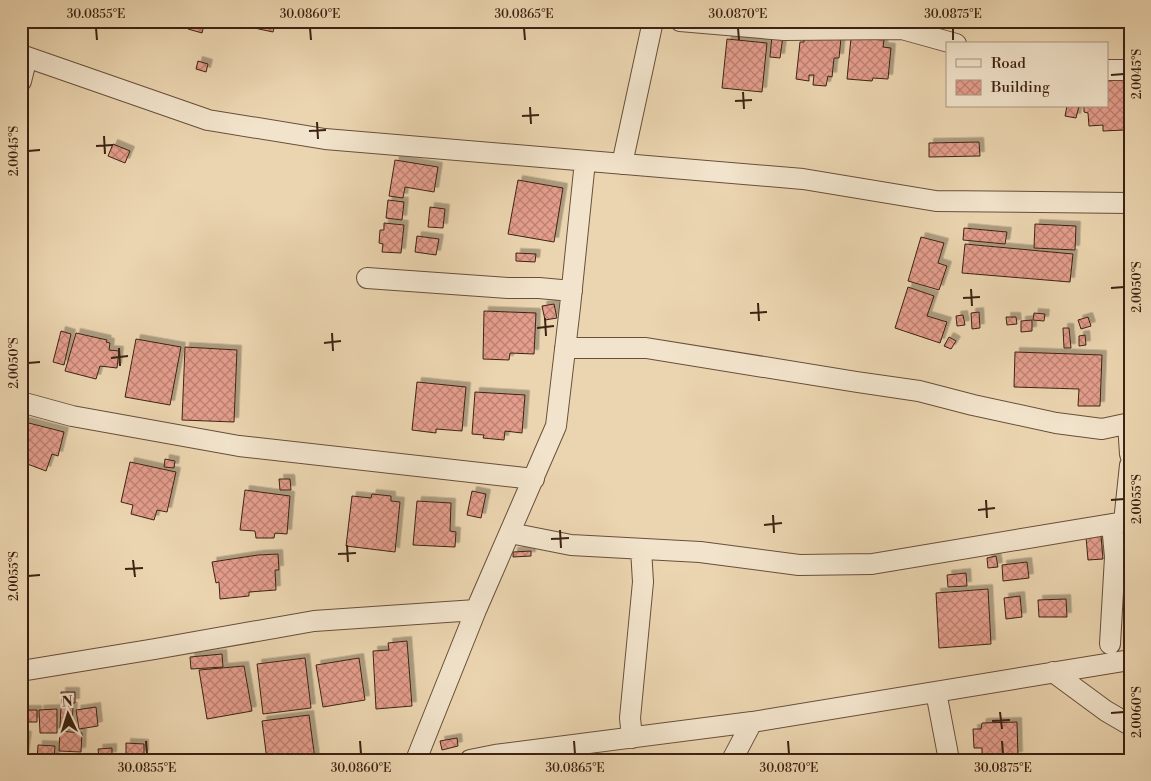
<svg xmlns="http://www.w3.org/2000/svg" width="1151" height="781" viewBox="0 0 1151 781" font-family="'Libre Bodoni',serif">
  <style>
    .building { fill: url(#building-cross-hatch); stroke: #3d2212; filter: url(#shadow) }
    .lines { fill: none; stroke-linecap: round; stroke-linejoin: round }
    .minor-casing { stroke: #684f3a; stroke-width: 22 }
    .minor { stroke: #f2e4cc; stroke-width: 20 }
    .ticks { fill: none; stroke: #3d2212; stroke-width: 2 }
    .neatline { fill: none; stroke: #3d2212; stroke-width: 2 }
    .ticks-label { font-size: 12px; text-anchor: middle; fill: #3d2212 }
  </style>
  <defs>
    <pattern id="building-cross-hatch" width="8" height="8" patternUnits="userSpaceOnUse" patternTransform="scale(1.25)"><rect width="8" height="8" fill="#e59e8d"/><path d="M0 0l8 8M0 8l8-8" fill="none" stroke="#bb8072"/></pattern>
    <filter id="shadow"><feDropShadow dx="4.5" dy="-4.5" stdDeviation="0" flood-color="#0004"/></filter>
  </defs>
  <rect width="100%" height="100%" fill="#ebd5b0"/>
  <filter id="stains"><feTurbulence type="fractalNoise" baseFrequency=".004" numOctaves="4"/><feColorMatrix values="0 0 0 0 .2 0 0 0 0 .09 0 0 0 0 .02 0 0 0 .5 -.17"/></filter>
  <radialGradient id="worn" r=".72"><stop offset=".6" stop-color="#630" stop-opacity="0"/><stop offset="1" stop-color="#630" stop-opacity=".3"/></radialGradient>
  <path class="building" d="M 190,21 L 205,21 L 202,33 L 188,29 Z
    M 246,21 L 276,21 L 273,32 L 245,26 Z
    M 804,34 L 841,38 L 839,58 L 834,58 L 832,77 L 828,76 L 826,86 L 813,85 L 814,75 L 809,75 L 809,81 L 796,79 L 800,42 L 804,42 Z
    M 772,35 L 783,36 L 780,58 L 770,57 Z
    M 851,38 L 884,40 L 883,47 L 891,48 L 888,79 L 873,78 L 872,81 L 847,79 Z
    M 727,39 L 767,43 L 762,92 L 722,88 Z
    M 198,61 L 208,64 L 206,72 L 196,69 Z
    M 1130,79 L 1130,122 L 1124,123 L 1124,130 L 1103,131 L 1103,125 L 1089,126 L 1088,113 L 1084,112 L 1084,106 L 1107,106 L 1107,81 Z
    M 1067,106 L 1079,106 L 1076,118 L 1065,116 Z
    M 979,142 L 980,156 L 929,157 L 929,143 Z
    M 113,144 L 130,151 L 125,163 L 108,156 Z
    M 395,160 L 438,167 L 434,192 L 405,187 L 403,198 L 389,196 Z
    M 518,180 L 563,188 L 554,242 L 508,234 Z
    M 388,200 L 404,202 L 402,220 L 386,218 Z
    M 430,207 L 445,209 L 443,228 L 428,227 Z
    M 384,223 L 404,225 L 401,253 L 382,252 L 383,244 L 379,243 L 380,230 L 384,230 Z
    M 1035,224 L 1076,226 L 1075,250 L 1034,248 Z
    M 964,228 L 1007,232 L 1005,244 L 963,240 Z
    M 417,236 L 439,239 L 436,255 L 415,252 Z
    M 921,237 L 944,243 L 938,263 L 947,266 L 939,290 L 908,281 Z
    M 965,244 L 1073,254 L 1070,282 L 962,273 Z
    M 516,253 L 536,254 L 535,262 L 516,261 Z
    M 908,287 L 934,296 L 927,316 L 947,322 L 940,343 L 895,328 Z
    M 554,304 L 557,318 L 545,320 L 542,306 Z
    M 484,311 L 536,313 L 534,354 L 510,353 L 509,360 L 483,359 Z
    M 979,312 L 980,328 L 972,329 L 971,313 Z
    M 1034,313 L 1045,314 L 1044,321 L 1033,320 Z
    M 963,315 L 965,325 L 957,326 L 956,316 Z
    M 1006,317 L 1016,317 L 1017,324 L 1007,325 Z
    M 1088,317 L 1091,326 L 1081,329 L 1078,320 Z
    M 1032,320 L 1032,331 L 1021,332 L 1021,321 Z
    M 1063,328 L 1069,328 L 1071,348 L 1064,348 Z
    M 61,331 L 71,334 L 64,365 L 53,362 Z
    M 76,333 L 107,340 L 106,342 L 110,343 L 109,350 L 119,351 L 117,368 L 100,366 L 96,379 L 65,371 Z
    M 1085,335 L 1086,345 L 1079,346 L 1079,336 Z
    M 949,337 L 956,341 L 951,349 L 944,346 Z
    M 136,339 L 181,347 L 170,405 L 125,397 Z
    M 185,347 L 237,350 L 234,422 L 182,420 Z
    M 1015,352 L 1102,355 L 1100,406 L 1078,406 L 1079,389 L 1014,387 Z
    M 417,382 L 466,387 L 462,431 L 436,429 L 436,433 L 412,430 Z
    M 475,392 L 525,395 L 522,433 L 505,431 L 504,440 L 483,438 L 484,435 L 472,434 Z
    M 21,421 L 64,432 L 58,456 L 52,454 L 46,471 L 22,462 L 27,448 L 21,446 Z
    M 165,459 L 175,461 L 174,468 L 164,467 Z
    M 130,462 L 176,472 L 167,512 L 157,510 L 154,520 L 131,514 L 133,505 L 121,502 Z
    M 279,479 L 290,479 L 291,490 L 280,490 Z
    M 245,490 L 290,496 L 287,534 L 275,533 L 274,538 L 256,538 L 255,531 L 240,530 Z
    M 472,491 L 486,494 L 481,518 L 467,515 Z
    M 372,494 L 391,496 L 391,501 L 400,502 L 395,552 L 346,546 L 352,496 L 371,498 Z
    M 417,501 L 451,503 L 450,531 L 456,532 L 455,547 L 413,545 Z
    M 1101,536 L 1103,559 L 1088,560 L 1086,537 Z
    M 531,551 L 531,556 L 513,557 L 513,552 Z
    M 278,554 L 279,570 L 275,570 L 276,590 L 249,592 L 249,596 L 220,599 L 219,582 L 216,583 L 212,562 L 258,555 Z
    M 996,556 L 998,567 L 988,568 L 987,558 Z
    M 1027,562 L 1029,578 L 1003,581 L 1002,565 Z
    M 966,573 L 967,586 L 948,587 L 947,575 Z
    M 988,589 L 991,644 L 939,648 L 936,593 Z
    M 1020,596 L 1022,617 L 1006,619 L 1004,598 Z
    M 1066,599 L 1067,617 L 1039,617 L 1038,600 Z
    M 407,641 L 412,706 L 376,709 L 373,651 L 389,650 L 388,643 Z
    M 222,654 L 223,667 L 191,669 L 190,657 Z
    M 305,658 L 311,708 L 263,714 L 257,664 Z
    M 359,658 L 365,700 L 323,707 L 316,665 Z
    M 244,666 L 252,711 L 207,719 L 199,670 Z
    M 61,692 L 75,692 L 75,703 L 62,703 Z
    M 61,706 L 73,707 L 72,729 L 60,728 Z
    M 96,707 L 98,726 L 79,729 L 76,710 Z
    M 57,709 L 57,733 L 40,733 L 39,710 Z
    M 21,710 L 37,710 L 37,722 L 21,722 Z
    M 309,715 L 315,759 L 305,760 L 267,760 L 262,721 Z
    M 1017,722 L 1018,756 L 982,757 L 982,748 L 974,748 L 973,729 L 981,729 L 982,723 Z
    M 60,731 L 82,733 L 81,752 L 59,751 Z
    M 21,735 L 27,736 L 24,757 L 21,756 Z
    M 457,738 L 458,746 L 442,750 L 440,741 Z
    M 126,743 L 144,744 L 144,755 L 126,755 Z
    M 38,745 L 55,746 L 54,760 L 37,760 Z
    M 112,748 L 112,756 L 99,757 L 98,749 Z"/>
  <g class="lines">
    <defs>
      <path id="minor" d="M 680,21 L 784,30 L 902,29 L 956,44
        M 21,55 L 208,120 L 325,139 L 803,179 L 936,201 L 1130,203
        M 1107,70 L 1130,70
        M 21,81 L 27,57
        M 622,164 L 653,21
        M 367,278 L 508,288 L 539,288 L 572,291
        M 565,348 L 646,348 L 857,382 L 919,391 L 973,405 L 1056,423 L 1102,429 L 1130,423
        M 21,402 L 72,416 L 239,446 L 534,479
        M 1128,423 L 1130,454
        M 510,533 L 571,545 L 700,552 L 799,565 L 872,564 L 1124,522 L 1130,465
        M 1110,644 L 1115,557 L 1112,524
        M 21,671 L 155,649 L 314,621 L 476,610
        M 1053,672 L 1106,711 L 1130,725
        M 936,692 L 949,760
        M 632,738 L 630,718 L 643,582 L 641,549
        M 416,760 L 476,610 L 556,426 L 570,307 L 585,161
        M 470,760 L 495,755 L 752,722 L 1130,660
        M 732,760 L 752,722"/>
    </defs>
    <use href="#minor" class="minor-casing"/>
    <use href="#minor" class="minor"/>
  </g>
  <path class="ticks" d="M 96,28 L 97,40M 310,28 L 311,40M 524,28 L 525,40M 738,28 L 739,40M 953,28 L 953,40M 1111,75 L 1124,74M 743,92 L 744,109M 735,101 L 752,100M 530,107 L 531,124M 522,116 L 539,115M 317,122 L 318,139M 309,131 L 326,130M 104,136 L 105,154M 96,146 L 113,145M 28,151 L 40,150M 1111,288 L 1124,287M 971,289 L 972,306M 963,298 L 980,297M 758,303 L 759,321M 750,313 L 767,312M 545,318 L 546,336M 537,328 L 554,326M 332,333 L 333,351M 324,343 L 341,341M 119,348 L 120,366M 111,358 L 128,356M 28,363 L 40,362M 986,500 L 987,518M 1111,500 L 1124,499M 978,510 L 995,508M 773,515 L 774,533M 764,525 L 782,523M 560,530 L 561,548M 551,539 L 569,538M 347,545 L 348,562M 338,554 L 356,553M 133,560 L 135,577M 125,569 L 143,568M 28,576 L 40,575M 1000,712 L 1002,729M 1111,713 L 1124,712M 992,721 L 1010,720M 146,741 L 147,754M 360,741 L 361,754M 574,741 L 575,754M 788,741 L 789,754M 1002,741 L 1003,754"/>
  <rect width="1151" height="781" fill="none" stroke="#ebd5b0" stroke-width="55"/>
  <rect x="946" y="42" width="162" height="65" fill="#f2e4cc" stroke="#aa9682"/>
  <rect x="956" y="59" width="25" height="8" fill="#f2e4cc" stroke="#aa9682"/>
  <text x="991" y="68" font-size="15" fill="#3d2212">Road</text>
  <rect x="956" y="80" width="25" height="15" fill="url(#building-cross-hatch)" stroke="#aa9682"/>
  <text x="991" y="92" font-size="15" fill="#3d2212">Building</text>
  <g transform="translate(68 714) rotate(356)" stroke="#f2e4cc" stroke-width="4" paint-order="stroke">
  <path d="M0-4L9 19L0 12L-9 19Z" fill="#3d2212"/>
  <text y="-8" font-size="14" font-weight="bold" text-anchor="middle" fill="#3d2212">N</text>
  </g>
  <rect x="28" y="28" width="1096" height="726" class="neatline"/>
  <g class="ticks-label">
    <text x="96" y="18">30.0855°E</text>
    <text x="310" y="18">30.0860°E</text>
    <text x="524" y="18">30.0865°E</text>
    <text x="738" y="18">30.0870°E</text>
    <text x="953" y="18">30.0875°E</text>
    <text transform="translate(1137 74) rotate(-90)" y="4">2.0045°S</text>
    <text transform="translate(14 151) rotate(-90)" y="4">2.0045°S</text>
    <text transform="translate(1137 287) rotate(-90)" y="4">2.0050°S</text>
    <text transform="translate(14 363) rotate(-90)" y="4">2.0050°S</text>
    <text transform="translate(1137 499) rotate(-90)" y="4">2.0055°S</text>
    <text transform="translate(14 576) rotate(-90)" y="4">2.0055°S</text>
    <text transform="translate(1137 712) rotate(-90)" y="4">2.0060°S</text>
    <text x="147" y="772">30.0855°E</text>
    <text x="361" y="772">30.0860°E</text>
    <text x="575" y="772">30.0865°E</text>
    <text x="789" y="772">30.0870°E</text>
    <text x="1003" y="772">30.0875°E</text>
  </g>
  <rect width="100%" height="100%" filter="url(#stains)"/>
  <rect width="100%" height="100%" fill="url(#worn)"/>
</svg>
